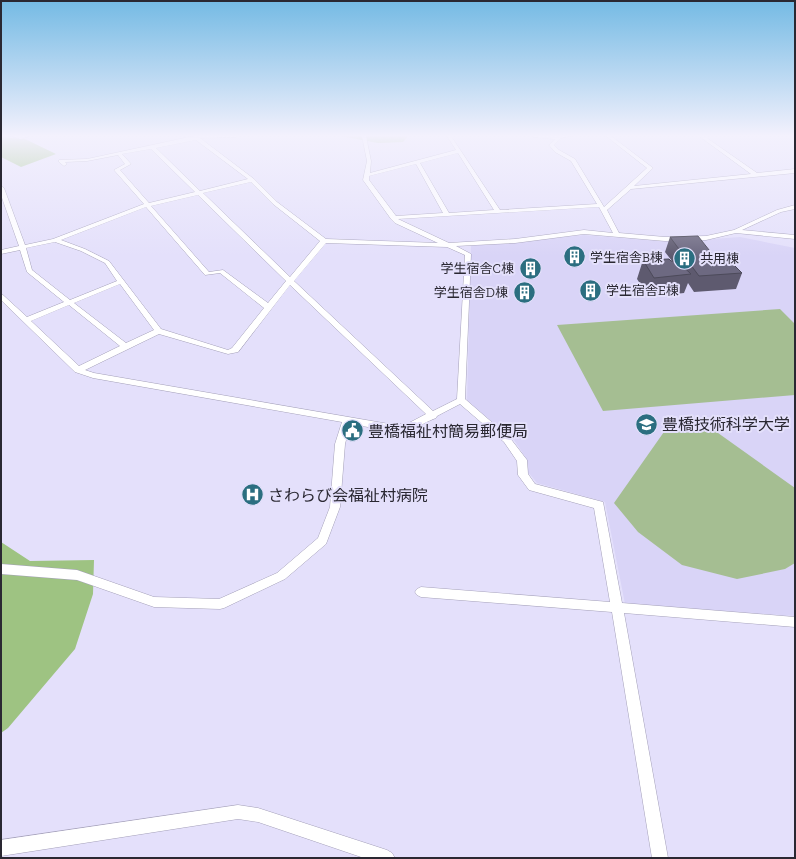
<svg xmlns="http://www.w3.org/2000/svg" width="796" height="859" viewBox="0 0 796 859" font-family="'Zilla Slab','Noto Sans JP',serif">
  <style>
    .built { fill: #d9d4f7 }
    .green { fill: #a5be92 }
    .forest { fill: #9ec382 }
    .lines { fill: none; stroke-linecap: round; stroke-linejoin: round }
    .street-casing { stroke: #a4a0b9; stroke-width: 1 }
    .street { fill: #fff; fill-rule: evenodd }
    .wall { fill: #5e5a6f }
    .building { fill: #6d6981; stroke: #4c4a5a }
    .labels { text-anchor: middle; stroke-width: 4; stroke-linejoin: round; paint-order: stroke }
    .far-poi-label { font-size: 13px; fill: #2a2832; stroke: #e4e0fb; text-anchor: start }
    .poi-label { font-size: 16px; fill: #2a2832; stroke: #e4e0fb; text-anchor: start }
  </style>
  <rect width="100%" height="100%" fill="#e4e0fb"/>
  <path class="built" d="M 584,235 L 672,242 L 740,237 L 795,248 L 795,616 L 625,604 L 605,502 L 537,483 L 528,472 L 526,458 L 514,440 L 467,401 L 471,246 Z"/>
  <path class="green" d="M 780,309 L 795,324 L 795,395 L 603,411 L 557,325 Z
    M 711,428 L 795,488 L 795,563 L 785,569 L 737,579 L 682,565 L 638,532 L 614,503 L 666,429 Z"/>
  <path class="forest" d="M 341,136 L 408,136 L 403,142 L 378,143 Z
    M 1,137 L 25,139 L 56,154 L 21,167 L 1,157 Z
    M 1,542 L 30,561 L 94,560 L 93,594 L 75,649 L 8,728 L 1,733 Z"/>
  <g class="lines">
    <defs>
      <path id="street" d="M 11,136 L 30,136 L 21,139 Z
        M 194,136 L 238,136 L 236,137 L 200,138 L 254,179 L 277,202 L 326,239 L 438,243 L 395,223 L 391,219 L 363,180 L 367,161 L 362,136 L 366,136 L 371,161 L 370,173 L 456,150 L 447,136 L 451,136 L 500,210 L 597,204 L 571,161 L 555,152 L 549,145 L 555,139 L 533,137 L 531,136 L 571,136 L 561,138 L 554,145 L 559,150 L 575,159 L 604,207 L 647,168 L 606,136 L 611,136 L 653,168 L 634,186 L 751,174 L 699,136 L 704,136 L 757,173 L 795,169 L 795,173 L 631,189 L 607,210 L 619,233 L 665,237 L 706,236 L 734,230 L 777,210 L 795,205 L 795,209 L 781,212 L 742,230 L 795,235 L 795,239 L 736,233 L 706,240 L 665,241 L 584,234 L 515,243 L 456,246 L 471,254 L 465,399 L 510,438 L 527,460 L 528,474 L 535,484 L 603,502 L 622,603 L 795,617 L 795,627 L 624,613 L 668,858 L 652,858 L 612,612 L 421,597 L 417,595 L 415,592 L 417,589 L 421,587 L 610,602 L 594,508 L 529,490 L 518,475 L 517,461 L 504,442 L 460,404 L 437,416 L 436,418 C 427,421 419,427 410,429 C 396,434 366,426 350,424 L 345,444 L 340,507 L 326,544 L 285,579 L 224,608 L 220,609 L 154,607 L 77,580 L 1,574 L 1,564 L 77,570 L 154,597 L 219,599 L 277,573 L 318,538 L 330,507 L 335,444 L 342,422 L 93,378 L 75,372 L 1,300 L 1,294 L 3,295 L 27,317 L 64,302 L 27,272 L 20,250 L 1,254 L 1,250 L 19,246 L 1,195 L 1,186 L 4,188 L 25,245 L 53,239 L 144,204 L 114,170 L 125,164 L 118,155 L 87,161 L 65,162 L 67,164 L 64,166 L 59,162 L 59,160 L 87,159 ZM 196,140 L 248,179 L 200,191 L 156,148 ZM 151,149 L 195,192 L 149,203 L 120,170 L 131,164 L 122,154 ZM 458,153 L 494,210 L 449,213 L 420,163 ZM 416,164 L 443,213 L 396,216 L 369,180 L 369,176 ZM 251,182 L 273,204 L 320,241 L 290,277 L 203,193 ZM 198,195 L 286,281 L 268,303 L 223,270 L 209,272 L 151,206 ZM 146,207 L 205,275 L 220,273 L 264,308 L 232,348 L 228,350 L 161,329 L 109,261 L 85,249 L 61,240 ZM 599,207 L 613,233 L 584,230 L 515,239 L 449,243 L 398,219 ZM 55,242 L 81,251 L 105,263 L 117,281 L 70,300 L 32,270 L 26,248 ZM 326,243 L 447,247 L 465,255 L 457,399 L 433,411 L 294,281 ZM 120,284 L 154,330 L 126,343 L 74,303 ZM 290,285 L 426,414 L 407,424 L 389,424 L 94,373 L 85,370 L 159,334 L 228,354 L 238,352 ZM 69,305 L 120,346 L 79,366 L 31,321 Z
        M 238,805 L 258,808 L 387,850 L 392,853 L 395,858 L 364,858 L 258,822 L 238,819 L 1,856 L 1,840 Z"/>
    </defs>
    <use href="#street" class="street-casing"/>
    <use href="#street" class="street"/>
  </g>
  <path class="wall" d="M 670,237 L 717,260 L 742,273 L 736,289 L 694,292 L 688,283 L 684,293 L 649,297 L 637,279 L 643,260 L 672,261 L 665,252 Z"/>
  <path class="building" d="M 698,236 L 717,260 L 728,259 L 742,273 L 699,276 L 670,237 Z
    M 669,259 L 671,261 L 677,261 L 691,274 L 654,278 L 643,260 Z"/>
  <linearGradient id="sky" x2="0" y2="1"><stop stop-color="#74bae4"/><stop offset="0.53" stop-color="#f3f1fd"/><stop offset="1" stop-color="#f3f1fd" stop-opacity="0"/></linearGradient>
  <rect width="796" height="256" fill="url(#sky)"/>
  <defs>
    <symbol id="building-disc" viewBox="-11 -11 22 22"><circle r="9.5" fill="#2b6e80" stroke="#e4e0fb"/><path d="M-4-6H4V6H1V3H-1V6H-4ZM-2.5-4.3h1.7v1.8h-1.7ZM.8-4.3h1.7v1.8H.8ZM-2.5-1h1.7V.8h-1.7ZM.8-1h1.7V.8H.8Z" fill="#fff"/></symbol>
    <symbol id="university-disc" viewBox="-11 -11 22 22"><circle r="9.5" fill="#2b6e80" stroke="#e4e0fb"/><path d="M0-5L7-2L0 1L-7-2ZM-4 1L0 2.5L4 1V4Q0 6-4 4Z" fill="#fff"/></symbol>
    <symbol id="civic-disc" viewBox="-11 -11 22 22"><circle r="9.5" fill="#2b6e80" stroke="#e4e0fb"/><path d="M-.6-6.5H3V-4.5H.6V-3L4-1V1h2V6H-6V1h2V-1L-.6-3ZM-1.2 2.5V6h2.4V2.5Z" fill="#fff"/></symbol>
    <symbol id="hospital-disc" viewBox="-11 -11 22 22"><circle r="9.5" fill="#2b6e80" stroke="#e4e0fb"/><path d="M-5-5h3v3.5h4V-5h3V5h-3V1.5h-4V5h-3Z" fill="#fff"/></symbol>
  </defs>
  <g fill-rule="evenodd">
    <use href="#building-disc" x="562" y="244" width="25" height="25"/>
    <use href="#building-disc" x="672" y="246" width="25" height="25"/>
    <use href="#building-disc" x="518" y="256" width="25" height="25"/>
    <use href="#building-disc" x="578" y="278" width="25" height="25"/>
    <use href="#building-disc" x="512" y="280" width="25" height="25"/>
    <use href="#university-disc" x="634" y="412" width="25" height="25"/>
    <use href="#civic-disc" x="340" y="418" width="25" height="25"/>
    <use href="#hospital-disc" x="240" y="482" width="25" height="25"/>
  </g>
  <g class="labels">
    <g class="far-poi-label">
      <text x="590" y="262">学生宿舎B棟</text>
      <text x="700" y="263">共用棟</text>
      <text x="514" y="273" text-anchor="end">学生宿舎C棟</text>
      <text x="606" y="295">学生宿舎E棟</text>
      <text x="508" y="297" text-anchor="end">学生宿舎D棟</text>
    </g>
    <g class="poi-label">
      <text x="662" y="430">豊橋技術科学大学</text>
      <text x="368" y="437">豊橋福祉村簡易郵便局</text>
      <text x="268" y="501">さわらび会福祉村病院</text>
    </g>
  </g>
  <rect width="796" height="859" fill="none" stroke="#2a2832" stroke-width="4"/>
</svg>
